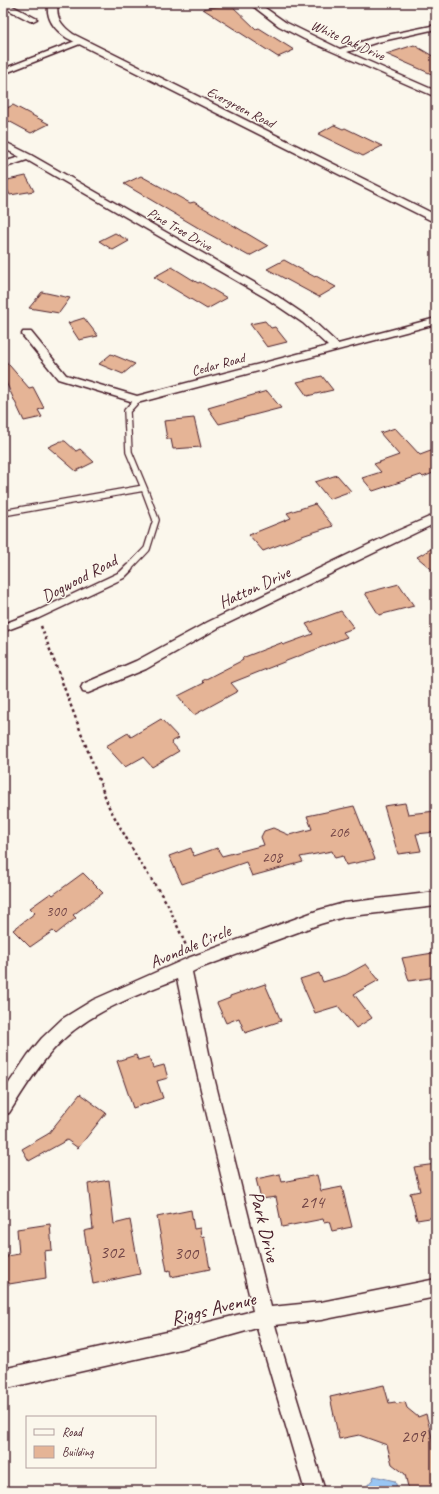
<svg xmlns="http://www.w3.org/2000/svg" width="439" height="1494" viewBox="0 0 439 1494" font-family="Caveat,sans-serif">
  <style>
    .water { fill: #99c6f3; stroke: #7983a3 }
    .building { fill: #e5b496; stroke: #4a1f2b }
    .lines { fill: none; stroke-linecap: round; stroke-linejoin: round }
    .service-far1-casing { stroke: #4a1f2b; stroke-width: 8 }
    .service-casing { stroke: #4a1f2b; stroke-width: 10 }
    .minor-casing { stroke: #4a1f2b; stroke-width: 3 }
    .tertiary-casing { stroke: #4a1f2b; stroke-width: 3 }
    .path { stroke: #4a1f2b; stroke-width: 2.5; stroke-dasharray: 3 3; stroke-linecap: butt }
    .service-far1 { stroke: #fbf7ec; stroke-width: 5.5 }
    .service { stroke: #fbf7ec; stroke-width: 7 }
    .minor { fill: #fbf7ec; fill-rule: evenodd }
    .tertiary { fill: #fbf7ec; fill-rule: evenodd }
    .labels { text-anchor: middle; stroke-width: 3; stroke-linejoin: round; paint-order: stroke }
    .far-street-label { font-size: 14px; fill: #4a1f2b; stroke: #fbf7ec }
    .number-label { font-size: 15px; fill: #714446 }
    .street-label { font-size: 17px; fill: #4a1f2b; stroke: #fbf7ec }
    .near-number-label { font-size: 18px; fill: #714446 }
    .near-street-label { font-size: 20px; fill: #4a1f2b; stroke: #fbf7ec }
  </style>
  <rect width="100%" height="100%" fill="#fbf7ec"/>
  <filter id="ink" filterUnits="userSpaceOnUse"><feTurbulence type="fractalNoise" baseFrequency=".025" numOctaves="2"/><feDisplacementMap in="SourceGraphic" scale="8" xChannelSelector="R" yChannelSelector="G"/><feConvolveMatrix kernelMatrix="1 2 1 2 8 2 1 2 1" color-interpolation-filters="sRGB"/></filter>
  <g filter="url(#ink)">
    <path class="water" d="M 374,1476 L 395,1481 L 398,1491 L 368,1491 L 366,1487 L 373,1479 Z"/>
    <path class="building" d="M 230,4 L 256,29 L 259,28 L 294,50 L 278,57 L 203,9 Z
      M 414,45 L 436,58 L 436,76 L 386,54 Z
      M 13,105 L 30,114 L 49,124 L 31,133 L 3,118 L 3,110 Z
      M 334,125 L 343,129 L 345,128 L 382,146 L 363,156 L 318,134 Z
      M 26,176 L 34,191 L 10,195 L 3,181 Z
      M 141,176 L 190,203 L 194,202 L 268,246 L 249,256 L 207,233 L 124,184 Z
      M 115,233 L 129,241 L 113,250 L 99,241 Z
      M 284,260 L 315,277 L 316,276 L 336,287 L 319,297 L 267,269 Z
      M 172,267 L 198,283 L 200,282 L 227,298 L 207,309 L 154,277 Z
      M 42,292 L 70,298 L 59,313 L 29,308 Z
      M 84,318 L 98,336 L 79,340 L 68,323 Z
      M 265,321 L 271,328 L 275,327 L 287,342 L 267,347 L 250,324 Z
      M 111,354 L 135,364 L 123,374 L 99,364 Z
      M 3,358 L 29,388 L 33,387 L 44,408 L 38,410 L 42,417 L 24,421 L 3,376 Z
      M 322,376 L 333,390 L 307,396 L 297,382 Z
      M 267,391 L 281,408 L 219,424 L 208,408 Z
      M 194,418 L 201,447 L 173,449 L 171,439 L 167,439 L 164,421 Z
      M 395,428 L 420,455 L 436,449 L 436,472 L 423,477 L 421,475 L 373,491 L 362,478 L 381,472 L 374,464 L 399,455 L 380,433 Z
      M 61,441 L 65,441 L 76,451 L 80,449 L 94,462 L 76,471 L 48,447 Z
      M 337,475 L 351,491 L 329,499 L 315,482 Z
      M 315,504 L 333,526 L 305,535 L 263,551 L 249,535 L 291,518 L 287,513 Z
      M 436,546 L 436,573 L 417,557 Z
      M 399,584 L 414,606 L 379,615 L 365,593 Z
      M 341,611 L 354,628 L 343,632 L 347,637 L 231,683 L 238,691 L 194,715 L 178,696 L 204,683 L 202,681 L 243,660 L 242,658 L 281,643 L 283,645 L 313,634 L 306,624 Z
      M 161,719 L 179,738 L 171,742 L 179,751 L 152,767 L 143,757 L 125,767 L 106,746 L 128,733 L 131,737 Z
      M 405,803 L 408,814 L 436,811 L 436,832 L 416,834 L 421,851 L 398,854 L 384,806 Z
      M 354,806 L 375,859 L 346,865 L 343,856 L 335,858 L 332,851 L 300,857 L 303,862 L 252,876 L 246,862 L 182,884 L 169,856 L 191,848 L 194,856 L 217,848 L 222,856 L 264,845 L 261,837 L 264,831 L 273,828 L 289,835 L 312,829 L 307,816 Z
      M 83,873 L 103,893 L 73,915 L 76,918 L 56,934 L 53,931 L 30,947 L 13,930 L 35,913 L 30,908 L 51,893 L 53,895 Z
      M 433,953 L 436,964 L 436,977 L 409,981 L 402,958 Z
      M 366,964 L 379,980 L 354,994 L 372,1018 L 356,1028 L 338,1006 L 315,1013 L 300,979 L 319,973 L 323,982 L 346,975 Z
      M 265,984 L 281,1021 L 245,1033 L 239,1018 L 226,1023 L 217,1003 L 230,998 L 230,996 Z
      M 136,1055 L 138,1060 L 149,1057 L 153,1068 L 164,1065 L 168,1078 L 157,1081 L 163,1098 L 133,1108 L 117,1061 Z
      M 80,1094 L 106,1113 L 78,1148 L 67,1140 L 29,1161 L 22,1149 L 48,1134 Z
      M 436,1164 L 436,1217 L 417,1220 L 410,1193 L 420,1191 L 414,1167 Z
      M 280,1174 L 282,1182 L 317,1175 L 321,1191 L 342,1187 L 352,1227 L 332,1231 L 329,1221 L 324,1222 L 323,1219 L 282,1227 L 276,1197 L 261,1199 L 256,1179 Z
      M 109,1180 L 114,1224 L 130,1220 L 140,1274 L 93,1284 L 84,1231 L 93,1229 L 88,1184 Z
      M 191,1210 L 194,1229 L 200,1228 L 201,1237 L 204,1236 L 210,1269 L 171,1277 L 170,1270 L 167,1271 L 157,1217 Z
      M 50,1224 L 52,1250 L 44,1251 L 46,1278 L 9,1284 L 9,1282 L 3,1283 L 3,1259 L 7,1258 L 7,1256 L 19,1254 L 17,1229 Z
      M 384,1385 L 389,1403 L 395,1402 L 396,1404 L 405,1402 L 407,1408 L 418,1417 L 426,1414 L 436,1453 L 436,1487 L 409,1491 L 405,1474 L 392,1464 L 387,1445 L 359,1435 L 339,1439 L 330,1397 Z"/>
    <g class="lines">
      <defs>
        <path id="service-far1" d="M 3,513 L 144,488 L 129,452 L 127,411 L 137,400
          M 128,569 L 147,549 L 156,520 L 144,488"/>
        <path id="service" d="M 3,628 L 37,615 L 122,575 L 129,568"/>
        <path id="minor" d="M 3,3 L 7,3 L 37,19 L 33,21 L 30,21 L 3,7 Z
          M 249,3 L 258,3 L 285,22 L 340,49 L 373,38 L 436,25 L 436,29 L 378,42 L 347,52 L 436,91 L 436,97 L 304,39 L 279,26 Z
          M 78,40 L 81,40 L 85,42 L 3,74 L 3,69 Z
          M 3,141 L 31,155 L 274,294 L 311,319 L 338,344 L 436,318 L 436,324 L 137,403 L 58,379 L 23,336 L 22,334 L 23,332 L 31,332 L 66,375 L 137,396 L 328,346 L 303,323 L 266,298 L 27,160 L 3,168 L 3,162 L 20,157 L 3,148 Z
          M 436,514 L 436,523 L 218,628 L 146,669 L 88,693 L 83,692 L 81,688 L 83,684 L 136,661 L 208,622 L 395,532 Z
          M 436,892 L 436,906 L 344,917 L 320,924 L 200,968 L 192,972 L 214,1077 L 271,1307 L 321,1302 L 436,1279 L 436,1297 L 321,1320 L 275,1325 L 282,1350 L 325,1491 L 305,1491 L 257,1328 L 189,1347 L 3,1389 L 3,1369 L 189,1327 L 253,1311 L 198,1077 L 177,979 C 133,997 85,1013 53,1050 C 36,1069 23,1091 9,1113 L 3,1115 L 3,1092 L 28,1055 L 42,1038 L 62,1019 L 93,1000 L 188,958 L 319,910 L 344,903 Z"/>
        <path id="tertiary" d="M 48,3 L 58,3 C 55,18 62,26 73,34 L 436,215 L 436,223 L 67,38 C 54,29 46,19 48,3 Z"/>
      </defs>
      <use href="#service-far1" class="service-far1-casing"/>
      <use href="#service" class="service-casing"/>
      <use href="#minor" class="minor-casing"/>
      <use href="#tertiary" class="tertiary-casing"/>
      <path class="path" d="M 41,626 L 109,807 L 139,861 L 167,903 L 188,950"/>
      <use href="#service-far1" class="service-far1"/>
      <use href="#service" class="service"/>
      <use href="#minor" class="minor"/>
      <use href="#tertiary" class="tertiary"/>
    </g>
  </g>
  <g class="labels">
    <g class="far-street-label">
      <text transform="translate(348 40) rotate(24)" y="5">White Oak Drive</text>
      <text transform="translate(241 107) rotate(27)" y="5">Evergreen Road</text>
      <text transform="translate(180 229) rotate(30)" y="5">Pine Tree Drive</text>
      <text transform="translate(218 364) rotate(-15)" y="5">Cedar Road</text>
    </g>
    <g class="number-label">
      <text x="339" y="837">206</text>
      <text x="272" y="862">208</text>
      <text x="56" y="916">300</text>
    </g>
    <g class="street-label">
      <text transform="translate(79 578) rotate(-28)" y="6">Dogwood Road</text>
      <text transform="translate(254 587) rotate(-25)" y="6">Hatton Drive</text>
      <text transform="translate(190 946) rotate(-23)" y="6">Avondale Circle</text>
    </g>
    <g class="near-number-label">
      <text x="312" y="1208">214</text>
      <text x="112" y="1258">302</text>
      <text x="186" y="1259">300</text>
      <text x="413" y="1442">209</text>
    </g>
    <g class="near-street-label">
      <text transform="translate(265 1226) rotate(76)" y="7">Park Drive</text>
      <text transform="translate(213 1308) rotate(-14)" y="7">Riggs Avenue</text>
    </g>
  </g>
  <rect width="439" height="1494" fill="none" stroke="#fbf7ec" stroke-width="16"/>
  <rect x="8" y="8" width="423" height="1478" fill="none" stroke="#4a1f2b" stroke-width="1.5" filter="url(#ink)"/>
  <rect x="26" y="1416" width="130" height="52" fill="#fbf7ec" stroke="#b4a19f"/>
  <rect x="34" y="1429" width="20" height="6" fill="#fbf7ec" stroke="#b4a19f"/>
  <text x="62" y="1436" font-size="12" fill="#4a1f2b">Road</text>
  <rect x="34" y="1446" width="20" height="12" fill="#e5b496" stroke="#b4a19f"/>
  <text x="62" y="1456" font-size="12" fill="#4a1f2b">Building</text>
</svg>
